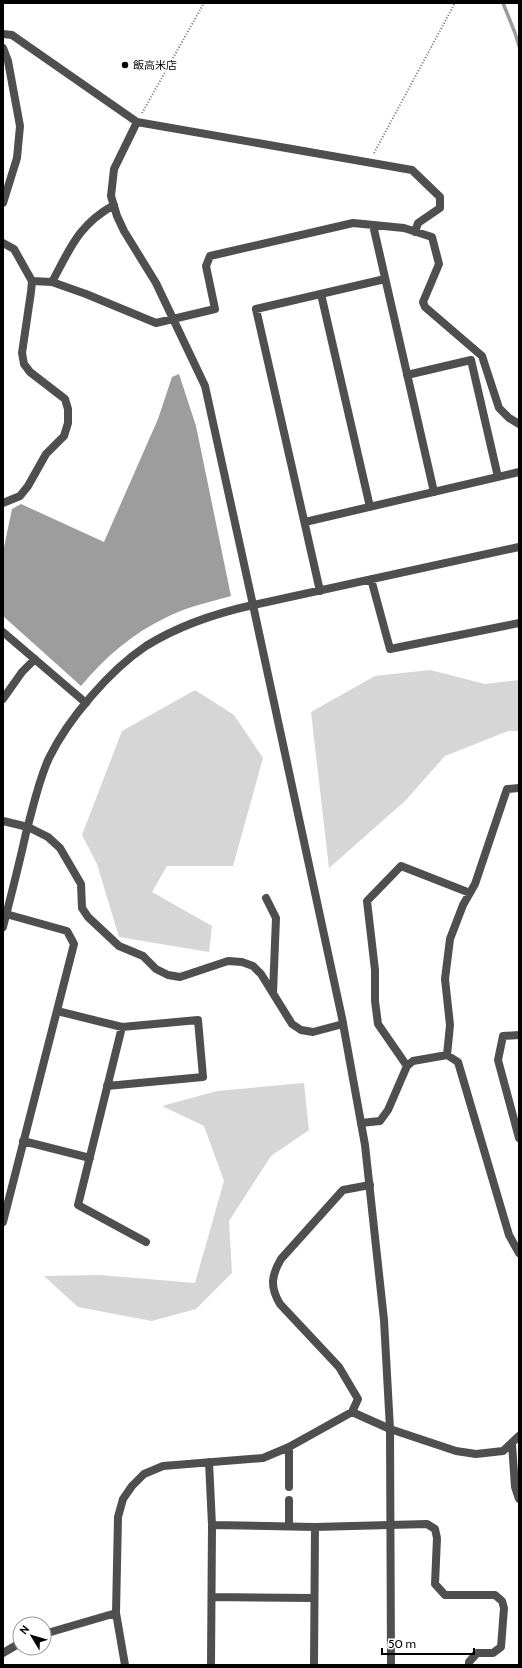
<svg xmlns="http://www.w3.org/2000/svg" width="522" height="1668" viewBox="0 0 522 1668" font-family="Cabin,'Noto Sans JP',sans-serif">
  <style>
    .green { fill: #d6d6d6 }
    .water { fill: #9d9d9d }
    .lines { fill: none; stroke-linecap: round; stroke-linejoin: round }
    .stream { stroke: #9d9d9d; stroke-width: 3.5 }
    .path { stroke: #717171; stroke-width: 2; stroke-dasharray: 1 2; stroke-linecap: butt }
    .minor { stroke: #4f4f4f; stroke-width: 8 }
    .tertiary { stroke: #4f4f4f; stroke-width: 8 }
    .poi-dot { fill: #000; stroke: #fff; stroke-width: 1.5 }
    .labels { text-anchor: middle; stroke-width: 3.5; stroke-linejoin: round; paint-order: stroke }
    .poi-label { font-size: 11px; fill: #000; stroke: #fff; text-anchor: start }
  </style>
  <rect width="100%" height="100%" fill="#fff"/>
  <path class="green" d="M 430,670 L 485,684 L 519,680 L 519,731 L 508,731 L 445,756 L 405,801 L 329,868 L 311,712 L 375,676 Z
    M 195,690 L 234,715 L 263,758 L 233,866 L 167,866 L 152,892 L 212,926 L 209,952 L 119,937 L 97,864 L 82,835 L 122,731 Z
    M 304,1083 L 309,1130 L 271,1156 L 229,1221 L 232,1273 L 196,1309 L 152,1321 L 78,1307 L 44,1276 L 100,1275 L 195,1283 L 224,1181 L 204,1126 L 162,1106 L 217,1091 Z"/>
  <path class="water" d="M 179,374 L 196,426 L 231,596 C 209,602 187,607 167,617 C 133,633 104,658 81,686 L 3,616 L 3,552 L 12,509 L 21,504 L 104,542 L 158,419 L 172,377 Z"/>
  <g class="lines">
    <path class="stream" d="M 503,3 L 515,33 L 519,46"/>
    <path class="path" d="M 142,113 L 204,3
      M 374,153 L 455,3"/>
    <path class="minor" d="M 3,34 L 12,35 L 137,122 L 412,170 L 440,197 L 440,208 L 418,223 L 415,232
      M 3,48 L 8,61 L 20,126 L 17,158 L 3,203
      M 137,122 L 114,169 L 111,196 L 117,216 L 124,231 L 156,283 L 205,386 L 253,605 L 519,547
      M 373,225 L 434,492
      M 3,243 L 14,249 L 32,281 L 52,282 L 86,294 L 156,323 L 215,309 L 206,266 L 210,256 L 353,223 L 404,228 L 432,237 L 439,264 L 423,302 L 425,307 L 482,356 L 499,408 L 509,418 L 519,424
      M 52,282 C 70,249 78,225 114,205
      M 321,294 L 370,507
      M 407,375 L 471,360 L 498,477
      M 3,503 L 20,496 L 28,486 L 46,454 L 64,436 L 68,423 L 68,409 L 65,399 L 30,372 L 24,364 L 22,353 L 31,292 L 32,281
      M 305,522 L 519,472
      M 371,579 L 390,649 L 519,623
      M 320,591 L 256,309 L 385,279
      M 3,632 L 86,703
      M 3,699 L 22,672 L 35,659
      M 3,821 L 28,827 L 48,837 L 60,848 L 81,884 L 82,908 L 88,917 L 119,946 L 143,956 L 156,969 L 168,975 L 180,977 L 228,961 L 242,962 L 253,966 L 261,974 L 292,1024 L 301,1030 L 313,1032 L 343,1024
      M 266,898 L 276,918 L 273,993
      M 57,1011 L 122,1027 L 198,1020 L 203,1077 L 107,1086
      M 122,1027 L 78,1205 L 146,1242
      M 519,1035 L 503,1036 L 498,1060 L 519,1138
      M 447,1055 L 450,1025 L 445,979 L 450,939 L 463,905 L 475,884 L 507,789 L 519,788
      M 407,1066 L 413,1061 L 447,1055 L 458,1062 L 509,1235 L 519,1253
      M 361,1123 L 380,1121 L 388,1110 L 407,1066 L 378,1024 L 375,1001 L 375,970 L 367,901 L 401,866 L 470,893
      M 23,1141 L 90,1158
      M 3,1222 L 74,944 L 67,931 L 6,914
      M 352,1412 L 358,1399 L 339,1367 L 280,1304 C 270,1287 271,1276 281,1259 L 343,1190 L 370,1185
      M 512,1444 L 515,1487 L 519,1499
      M 289,1447 L 289,1487
      M 209,1462 L 212,1525 L 211,1665
      M 212,1525 L 315,1527 L 427,1524 L 435,1529 L 437,1538 L 435,1584 L 445,1595 L 495,1595 L 502,1601 L 504,1608 L 501,1647 L 493,1653 L 477,1653 L 469,1662 L 469,1665
      M 289,1526 L 289,1500
      M 212,1597 L 314,1598
      M 44,1634 L 116,1613
      M 3,1653 L 20,1643
      M 125,1665 L 116,1613 L 118,1517 L 123,1499 L 132,1486 L 144,1474 L 163,1466 L 263,1458 L 289,1447 L 352,1412 L 390,1429 L 456,1451 L 476,1454 L 503,1451 L 519,1436
      M 314,1665 L 315,1527"/>
    <path class="tertiary" d="M 3,927 C 11,896 19,865 26,833 C 33,808 38,782 49,758 C 68,719 110,670 146,646 C 178,626 217,613 253,605 L 342,1018 L 365,1145 L 384,1320 L 390,1429 L 391,1665"/>
  </g>
  <circle class="poi-dot" cx="125" cy="65" r="4"/>
  <g class="labels">
    <g class="poi-label">
      <text x="133" y="69">飯高米店</text>
    </g>
  </g>
  <rect width="522" height="1668" fill="none" stroke="#000000" stroke-width="8"/>
  <g transform="translate(32 1636) rotate(308)"><circle r="19" fill="#ffffff" stroke="#999999"/>
  <path d="M0-3L7 15L0 10L-7 15Z" fill="#000000"/>
  <text y="-6" font-size="11" font-weight="bold" text-anchor="middle" fill="#000000">N</text>
  </g>
  <path d="M382 1648v6h92v-6" fill="none" stroke="#000000" stroke-width="2"/>
  <text x="388" y="1648" font-size="12" fill="#000000" stroke="#ffffff" stroke-width="3" paint-order="stroke">50 m</text>
</svg>
